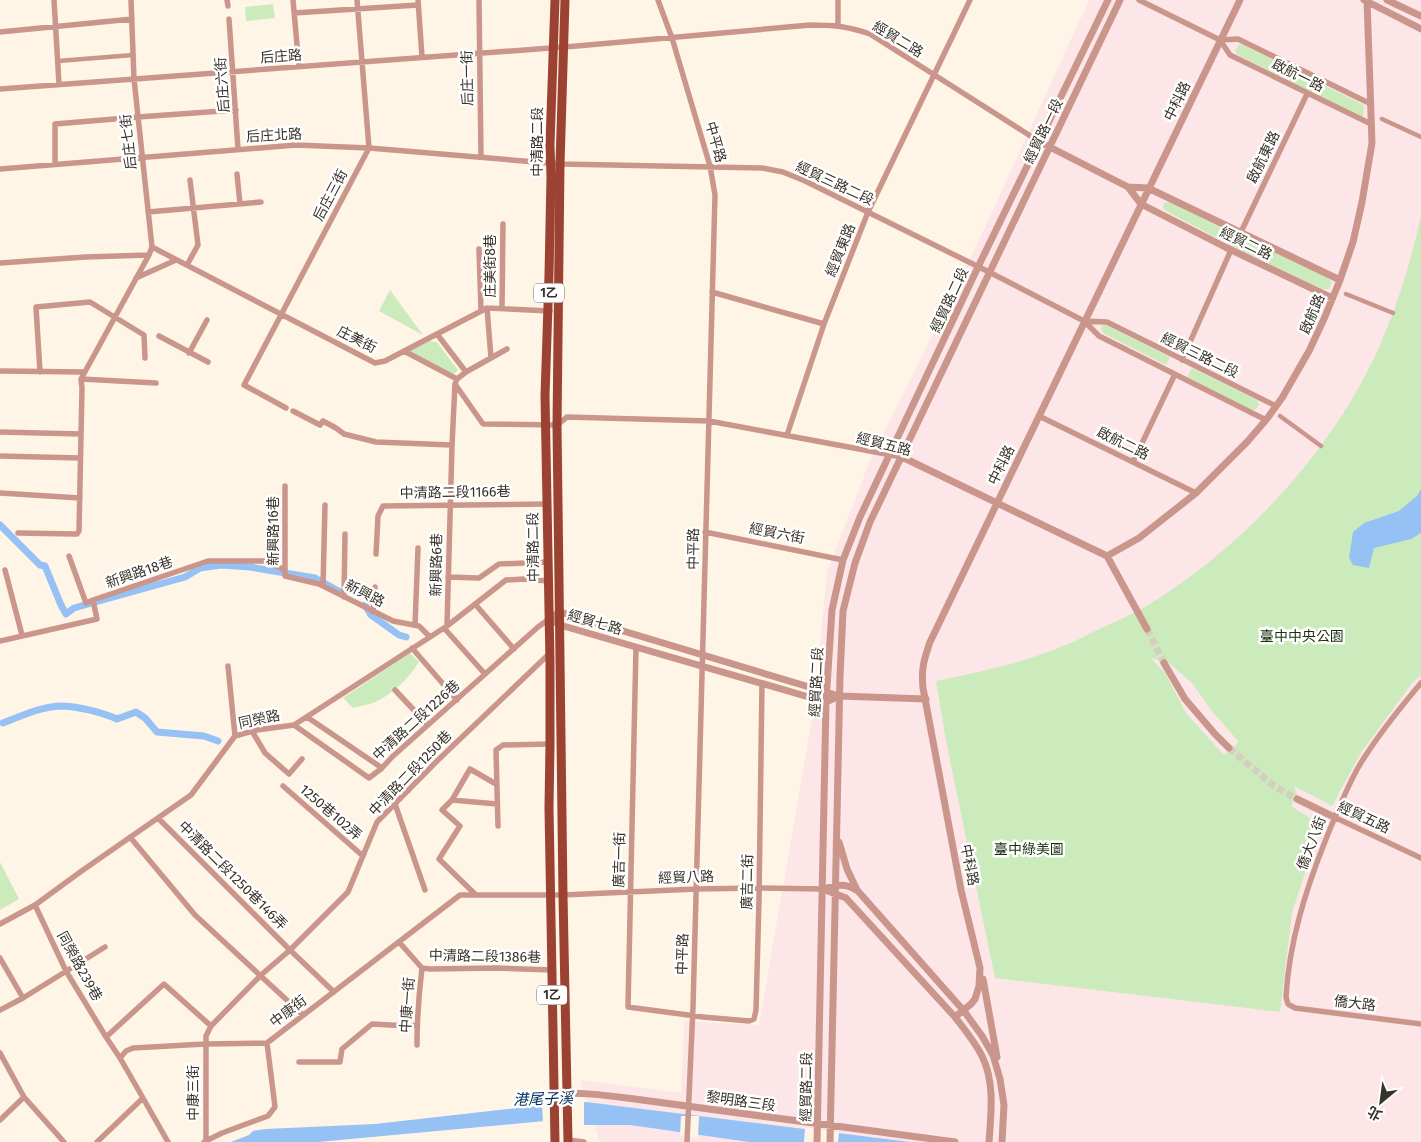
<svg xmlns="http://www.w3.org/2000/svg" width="1421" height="1142" viewBox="0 0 1421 1142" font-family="'Fira Sans','Noto Sans TC',sans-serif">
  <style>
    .commercial { fill: #fce6e8 }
    .green { fill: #cbebbd; fill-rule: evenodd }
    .water { fill: #96c1f4 }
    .pier { fill: #fff5e6 }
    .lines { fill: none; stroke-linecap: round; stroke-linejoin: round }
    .canal { stroke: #96c1f4; stroke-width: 7 }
    .tertiary-tunnel { stroke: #d7cec0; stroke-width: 7; stroke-dasharray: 7 3.5; stroke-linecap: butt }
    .pedestrian { stroke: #ca968b; stroke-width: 4.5 }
    .minor { stroke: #ca968b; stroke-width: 5.5 }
    .tertiary { stroke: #ca968b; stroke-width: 7 }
    .primary { stroke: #9c4232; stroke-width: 9 }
    .labels { text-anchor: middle; stroke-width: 5; stroke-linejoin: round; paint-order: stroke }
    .shield { fill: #fff; stroke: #747068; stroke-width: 1 }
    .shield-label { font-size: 12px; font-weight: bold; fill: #383228 }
    .street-label { font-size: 14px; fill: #383228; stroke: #fff }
    .park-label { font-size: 14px; fill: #19310b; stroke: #fff }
    .water-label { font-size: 15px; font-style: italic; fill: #022f5c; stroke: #fff }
  </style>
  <rect width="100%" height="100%" fill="#fff5e6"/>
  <path class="commercial" d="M 1089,0 L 1421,0 L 1421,1142 L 600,1142 L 580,1080 L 681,1093 L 684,1021 L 759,1025 L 814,707 L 827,572 L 869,463 L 979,240 Z"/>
  <path class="green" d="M 273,4 L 275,18 L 246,21 L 245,7 Z
    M 1241,44 L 1364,105 L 1363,118 L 1238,55 L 1235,52 L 1238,45 Z
    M 1170,202 L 1328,278 L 1332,283 L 1329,289 L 1322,289 L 1236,248 L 1166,211 L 1163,207 L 1164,203 Z
    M 1421,215 L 1421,676 L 1413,682 L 1362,751 L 1332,806 L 1294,786 L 1297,795 L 1291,806 L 1321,825 L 1292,913 L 1280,1012 L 995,978 L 947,746 L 936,681 C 979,672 1023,663 1063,646 C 1075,642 1086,635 1097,630 C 1118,621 1139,611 1158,599 C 1248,541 1330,452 1376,354 C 1396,310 1411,263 1421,215 ZM 1151,658 L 1169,663 L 1183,675 L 1193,684 L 1211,710 L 1239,742 L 1224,755 L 1186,713 L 1165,673 Z
    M 390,290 L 423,335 L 379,311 Z
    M 1103,325 L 1106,325 L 1170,357 L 1166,365 L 1103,333 L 1101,329 Z
    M 428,341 L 437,342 L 458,370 L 454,374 L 406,353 Z
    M 1192,368 L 1257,400 L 1259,404 L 1256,409 L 1252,410 L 1187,377 Z
    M 410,653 L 419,662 C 409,678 392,695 375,702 C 368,705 360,706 353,708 L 343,698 Z
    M 0,862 L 19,899 L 0,910 Z"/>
  <path class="water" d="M 1421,489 L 1421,533 L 1411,539 L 1374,548 L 1369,568 L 1353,565 L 1349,558 L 1353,532 L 1364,523 L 1399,511 L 1417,496 Z
    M 586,1102 L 910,1142 L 749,1142 L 630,1125 L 587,1125 L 545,1121 L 318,1142 L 231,1142 L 249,1135 L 253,1131 L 265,1129 L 375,1124 L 544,1105 Z"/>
  <path class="pier" d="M 561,1101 L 584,1101 L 584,1127 L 543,1124 L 542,1103 Z
    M 681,1116 L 699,1116 L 698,1138 L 680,1135 Z
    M 805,1128 L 839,1132 L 838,1142 L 804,1142 Z"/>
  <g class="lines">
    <path class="canal" d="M 0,525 L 40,565 L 45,566 L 61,605 L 66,614 L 74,608 L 185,577 L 200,568 L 221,565 L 250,567 L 315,578 L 342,593
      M 365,605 L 371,615 L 399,635 L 406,637
      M 3,723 C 21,716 40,707 60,706 C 77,706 101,712 117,719 L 136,712 L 145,718 L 157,732 L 204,736 L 218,741"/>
    <path class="tertiary-tunnel" d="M 1147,629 L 1164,663
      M 1229,748 L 1274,786 L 1297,799"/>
    <path class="pedestrian" d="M 58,61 L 133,55
      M 1382,119 L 1421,137
      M 1346,294 L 1393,313
      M 1280,416 L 1321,446"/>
    <path class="minor" d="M 54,0 L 59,84
      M 227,0 L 228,6
      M 293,0 L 299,67
      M 418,0 L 422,57
      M 479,0 L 481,157
      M 658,0 L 672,38 L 710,166 L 715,195 L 693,1007 L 687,1142
      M 838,0 L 838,25
      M 1139,0 L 1220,40 L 1230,55 L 1371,124
      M 294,13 L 418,5
      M 229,19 L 238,149
      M 0,32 L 132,19
      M 1220,40 L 1238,39 L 1371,104
      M 0,89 L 577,46 L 810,25 C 834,25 846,26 870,34 L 1040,142
      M 55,164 L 55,124 L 138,117 L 236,110
      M 0,169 L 296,145 L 369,148 L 560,164 L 762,168 L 783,172 L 805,181 L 989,272 L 1084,321 L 1099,336 L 1266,420
      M 237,174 L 240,204
      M 148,212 L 261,202
      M 1241,232 L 1307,94
      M 152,247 L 375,363 L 385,361 L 487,308 L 550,311
      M 479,249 L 481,310
      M 0,263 L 85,257 L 149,255
      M 187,265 L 198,245 L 190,180
      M 136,278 L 176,260
      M 712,292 L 824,324
      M 487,308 L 491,358
      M 502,308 L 503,224
      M 1084,321 L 1107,322 L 1276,406
      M 437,334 L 466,372 L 457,379
      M 159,336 L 208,362
      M 404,351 L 457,379
      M 189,353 L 207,320
      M 1182,360 L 1231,250
      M 0,371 L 84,372
      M 40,372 L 36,307 L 90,302 L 144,335 L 145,358
      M 466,372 L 507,349
      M 81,379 L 156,383
      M 455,384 L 483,424 L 557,425 L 567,417 L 709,421 L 902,457
      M 286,408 L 244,385 L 369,148 L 357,0
      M 293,411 L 320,425 L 323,421 L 336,428 L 344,434 L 376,442 L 452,445
      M 1039,416 L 1196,493
      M 0,432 L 81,434
      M 787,435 L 824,324 L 868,212 L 970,0
      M 0,456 L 80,458
      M 1133,462 L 1175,374
      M 285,486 L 285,576 L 319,584 L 393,621 L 419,626 L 430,637
      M 0,493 L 80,498
      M 705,532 L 843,560
      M 18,533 L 75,534 L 77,534 L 79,531 L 82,388 L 81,379 L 149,255 L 152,247 L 134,79 L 131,0
      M 376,554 L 378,516 L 383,506 L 546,504
      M 69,556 L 86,603 L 93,600
      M 5,570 L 22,635
      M 448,577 L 479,578 L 499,564 L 548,562
      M 323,586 L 325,505
      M 344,597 L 345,534
      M 475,604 L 514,649
      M 373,612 L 375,587
      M 415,625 L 418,548
      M 447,626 L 452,445 L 455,384 L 457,379
      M 444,628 L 485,674
      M 0,641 L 97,619 L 93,600 L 208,561 L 264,561 L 285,570
      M 636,647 L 628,1007 L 703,1017 L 749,1021 L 754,1019 L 756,1010 L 759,900 L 762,683
      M 412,648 L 457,700
      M 228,666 L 235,736
      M 1421,683 C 1399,709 1377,736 1359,766 C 1346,789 1336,814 1326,839 C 1306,889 1289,942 1286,997 L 1288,1004 L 1295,1008 L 1421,1024
      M 395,690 L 428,725
      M 307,717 L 382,768
      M 294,725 L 369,778 L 382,768 L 392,757 L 538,627 L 549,619
      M 252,731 L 265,753 L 289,774 L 302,759
      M 283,786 L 363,856
      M 452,800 L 470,769 L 496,784
      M 395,804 L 425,890
      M 1334,817 L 1421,858
      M 158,818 L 290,950 L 334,992
      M 498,826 L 496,750 L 503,745 L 550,744
      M 130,837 L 195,915 L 303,1015
      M 475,894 L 439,859 L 460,826 L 442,810 L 452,800 L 497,804
      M 35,905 L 66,971 L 106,1037
      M 0,924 L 35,905 L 83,870 L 191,795 L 235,736 L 257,730 L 294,725 L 447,626 L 506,580 L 524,579 L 548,581
      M 399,942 L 422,968 L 430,969 L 497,968 L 552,970
      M 0,958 L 23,998
      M 0,1010 L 23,998 L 105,947
      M 417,1045 C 417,1019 419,993 422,968
      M 0,1053 L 24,1097 L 64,1142
      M 120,1058 L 106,1037 L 164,984 L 211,1026
      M 299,1062 L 340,1062 L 342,1049 L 372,1024 L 409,1026 L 417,1025
      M 143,1098 L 168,1142
      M 0,1120 L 24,1097
      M 568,1140 L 584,1142
      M 206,1141 L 206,1036 L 211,1026 L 261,975 L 290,950 L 348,892 L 377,822 L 438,760 L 550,653
      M 97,1142 L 143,1098 L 120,1058 L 126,1051 L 133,1048 L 205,1044 L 267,1043 L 460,895 L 563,895 L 696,889 L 759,888 L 823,889
      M 204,1142 L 222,1133 L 268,1116 L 275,1107 L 267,1043"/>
    <path class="tertiary" d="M 1364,0 L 1421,29
      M 1387,0 L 1421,16
      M 1040,142 L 1128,187 L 1148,188 L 1340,280
      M 1128,187 L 1141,204 L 1225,247 L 1332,298
      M 902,457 L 1107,556 L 1147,629
      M 1107,556 L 1139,538 L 1196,493 L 1247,442 L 1266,420 L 1282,398 L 1309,351 L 1324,319 L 1340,280 L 1353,242 L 1362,202 L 1372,143 L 1367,0
      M 1164,663 L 1185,699 L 1215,734 L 1229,748
      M 839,696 L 826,702 L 560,625 L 549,619 L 560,612 L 839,696 L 926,699
      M 1297,799 L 1334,817
      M 839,842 L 847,869 L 857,890 L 964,1011 L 982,1036 L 993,1055 L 1000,1079 L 1004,1105 L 1002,1142
      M 823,889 L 846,898 L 955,1017 C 965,1030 975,1042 982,1056 C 995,1082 991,1114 989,1142
      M 823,889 C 836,885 845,883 856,890
      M 983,979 L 997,1057
      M 955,1017 L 971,1004 L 975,999 L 979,986 L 980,968 L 961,890 L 923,688 C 921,668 924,660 930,642 L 1240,0
      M 554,1094 C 579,1092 603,1095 627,1098 L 955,1142
      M 817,1142 L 826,702 L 832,610 L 843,560 L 860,517 L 978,267 L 1108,0
      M 830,1142 L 840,676 L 843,611 L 855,563 L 870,522 L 1120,0"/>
    <path class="primary" d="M 555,0 L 550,144 L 551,177 L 549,275 L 545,396 L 550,662 L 550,744 L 549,808 L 555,1142
      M 565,0 L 560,164 L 557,425 L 563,895 L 568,1142"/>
  </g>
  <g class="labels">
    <g class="shield">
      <rect x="534" y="283.5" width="30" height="19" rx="4"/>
      <rect x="537" y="985.5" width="30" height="19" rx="4"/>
    </g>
    <g class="shield-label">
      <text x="549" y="297">1乙</text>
      <text x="552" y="999">1乙</text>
    </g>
    <g class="street-label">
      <text transform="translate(898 39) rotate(31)" y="5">經貿二路</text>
      <text transform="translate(281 56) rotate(-4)" y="5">后庄路</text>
      <text transform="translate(1298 75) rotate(26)" y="5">啟航一路</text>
      <text transform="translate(467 78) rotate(-91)" y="5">后庄一街</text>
      <text transform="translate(222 85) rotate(-94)" y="5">后庄六街</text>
      <text transform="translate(1177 101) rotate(-64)" y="5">中科路</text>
      <text transform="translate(1043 131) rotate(-64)" y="5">經貿路一段</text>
      <text transform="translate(274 135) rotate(-3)" y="5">后庄北路</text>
      <text transform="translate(128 142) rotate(-96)" y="5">后庄七街</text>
      <text transform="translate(537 142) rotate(-90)" y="5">中清路二段</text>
      <text transform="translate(716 142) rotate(74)" y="5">中平路</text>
      <text transform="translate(1263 157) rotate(-64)" y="5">啟航東路</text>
      <text transform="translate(835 183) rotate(25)" y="5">經貿三路二段</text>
      <text transform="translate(330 195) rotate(-62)" y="5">后庄三街</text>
      <text transform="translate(1246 243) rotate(26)" y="5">經貿二路</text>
      <text transform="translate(840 250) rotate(-68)" y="5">經貿東路</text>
      <text transform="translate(490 266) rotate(-90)" y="5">庄美街8巷</text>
      <text transform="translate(949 300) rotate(-65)" y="5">經貿路二段</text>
      <text transform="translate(1312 314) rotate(-67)" y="5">啟航路</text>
      <text transform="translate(357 339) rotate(27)" y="5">庄美街</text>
      <text transform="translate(1200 355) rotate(26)" y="5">經貿三路二段</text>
      <text transform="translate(1123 443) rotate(26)" y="5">啟航二路</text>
      <text transform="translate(884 444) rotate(14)" y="5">經貿五路</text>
      <text transform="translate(1001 465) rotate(-64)" y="5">中科路</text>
      <text transform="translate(455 492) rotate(-1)" y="5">中清路二段1166巷</text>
      <text transform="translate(273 531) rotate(-90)" y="5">新興路16巷</text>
      <text transform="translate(777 533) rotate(11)" y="5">經貿六街</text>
      <text transform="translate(533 547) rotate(-91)" y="5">中清路二段</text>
      <text transform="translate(693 549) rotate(-89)" y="5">中平路</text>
      <text transform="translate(436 565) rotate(-89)" y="5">新興路6巷</text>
      <text transform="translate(139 572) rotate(-19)" y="5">新興路18巷</text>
      <text transform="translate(365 593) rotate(27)" y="5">新興路</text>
      <text transform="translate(595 622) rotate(16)" y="5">經貿七路</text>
      <text transform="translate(816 682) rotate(-87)" y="5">經貿路二段</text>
      <text transform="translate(259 719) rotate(-12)" y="5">同榮路</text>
      <text transform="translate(416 720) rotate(-42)" y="5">中清路二段1226巷</text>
      <text transform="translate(410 773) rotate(-46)" y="5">中清路二段1250巷</text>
      <text transform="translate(331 812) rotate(41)" y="5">1250巷102弄</text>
      <text transform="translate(1364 817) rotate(25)" y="5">經貿五路</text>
      <text transform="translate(1311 843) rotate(-69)" y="5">僑大八街</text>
      <text transform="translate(619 860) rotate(-89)" y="5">廣吉一街</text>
      <text transform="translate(970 865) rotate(79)" y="5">中科路</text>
      <text transform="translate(233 875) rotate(45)" y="5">中清路二段1250巷146弄</text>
      <text transform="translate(686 877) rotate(-2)" y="5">經貿八路</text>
      <text transform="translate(747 882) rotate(-89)" y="5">廣吉二街</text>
      <text transform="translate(682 954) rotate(-88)" y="5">中平路</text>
      <text transform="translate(485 956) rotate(1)" y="5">中清路二段1386巷</text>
      <text transform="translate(80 966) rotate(61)" y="5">同榮路239巷</text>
      <text transform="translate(1355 1003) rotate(7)" y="5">僑大路</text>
      <text transform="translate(407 1005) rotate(-86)" y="5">中康一街</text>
      <text transform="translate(288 1011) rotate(-37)" y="5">中康街</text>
      <text transform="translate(806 1087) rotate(-89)" y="5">經貿路二段</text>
      <text transform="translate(193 1093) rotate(-90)" y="5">中康三街</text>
      <text transform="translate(741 1101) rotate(8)" y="5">黎明路三段</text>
    </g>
    <g class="park-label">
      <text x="1302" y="641">臺中中央公園</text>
      <text x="1029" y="854">臺中綠美圖</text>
    </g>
    <g class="water-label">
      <text transform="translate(543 1099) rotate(-2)" y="5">港尾子溪</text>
    </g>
  </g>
  <g transform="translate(1381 1102) rotate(209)" stroke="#ffffff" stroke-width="4" paint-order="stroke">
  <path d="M0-4L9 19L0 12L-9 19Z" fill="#383228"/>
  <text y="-8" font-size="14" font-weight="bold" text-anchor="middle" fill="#383228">北</text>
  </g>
</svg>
